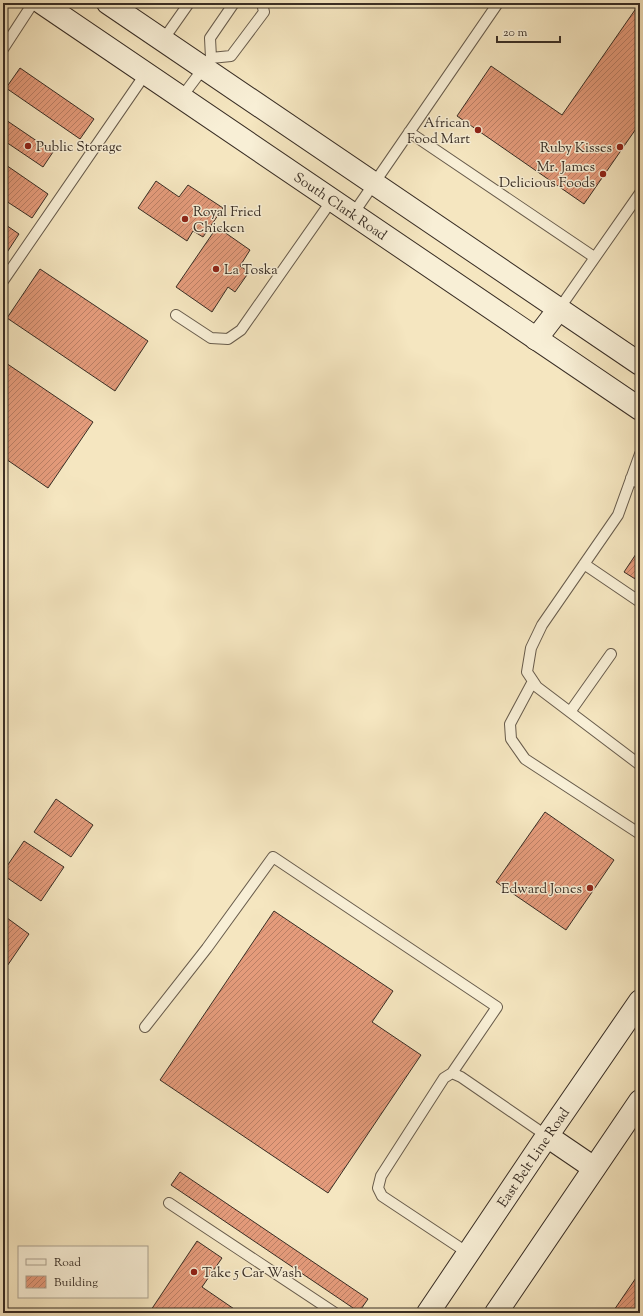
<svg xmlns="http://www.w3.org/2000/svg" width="643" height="1316" viewBox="0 0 643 1316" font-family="'Sorts Mill Goudy',serif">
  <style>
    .building { fill: url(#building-hatch); stroke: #392e25 }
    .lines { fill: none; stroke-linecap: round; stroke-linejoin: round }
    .service-casing { stroke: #685c4c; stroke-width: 12 }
    .secondary-casing { stroke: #392e25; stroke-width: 24 }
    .service { stroke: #f8efd6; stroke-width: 10 }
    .secondary { stroke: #f8efd6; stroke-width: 22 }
    .poi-dot { fill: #8f2418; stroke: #f8efd6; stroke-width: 1.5 }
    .labels { text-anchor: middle; stroke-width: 3; stroke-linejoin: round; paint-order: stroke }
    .poi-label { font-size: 14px; fill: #392e25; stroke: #f8efd6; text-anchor: end }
    .street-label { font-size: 14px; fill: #392e25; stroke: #f8efd6 }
  </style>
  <defs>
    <pattern id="building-hatch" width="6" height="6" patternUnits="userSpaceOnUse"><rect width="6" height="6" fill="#e49b7b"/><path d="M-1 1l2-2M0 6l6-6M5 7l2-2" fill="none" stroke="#ba7f65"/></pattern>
  </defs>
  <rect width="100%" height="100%" fill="#f5e6c0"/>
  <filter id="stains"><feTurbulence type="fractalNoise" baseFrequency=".005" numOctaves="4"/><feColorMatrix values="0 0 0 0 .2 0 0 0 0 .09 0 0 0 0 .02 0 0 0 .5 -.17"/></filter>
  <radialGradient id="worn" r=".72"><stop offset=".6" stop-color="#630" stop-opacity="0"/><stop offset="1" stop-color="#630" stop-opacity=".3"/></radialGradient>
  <path class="building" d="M 637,7 L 640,9 L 640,123 L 584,204 L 457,116 L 491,66 L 562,115 Z
    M 20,68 L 94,119 L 80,139 L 6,88 Z
    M 3,118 L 53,152 L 43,167 L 3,140 Z
    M 3,163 L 48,194 L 32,218 L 3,199 Z
    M 156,181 L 179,197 L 188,185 L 223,208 L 203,237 L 193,231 L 187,241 L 138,208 Z
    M 3,223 L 19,234 L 4,257 L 3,257 Z
    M 217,227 L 250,250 L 240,266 L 249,272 L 235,292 L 228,287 L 212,312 L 176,287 Z
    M 40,269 L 148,341 L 115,391 L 7,318 Z
    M 3,361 L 93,422 L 48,488 L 3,457 Z
    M 640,548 L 640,582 L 624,572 Z
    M 56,799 L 93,825 L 71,857 L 34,832 Z
    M 545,812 L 614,860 L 566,930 L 496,882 Z
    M 24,841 L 64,867 L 41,901 L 3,875 L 3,872 Z
    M 274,911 L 393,991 L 372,1022 L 421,1055 L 328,1193 L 160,1080 Z
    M 3,915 L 29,934 L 3,972 Z
    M 180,1172 L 368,1299 L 359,1312 L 171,1185 Z
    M 197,1241 L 222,1258 L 202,1287 L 240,1313 L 149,1313 Z
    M 640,1272 L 640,1313 L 612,1313 Z"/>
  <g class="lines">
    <defs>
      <path id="service" d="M 163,40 L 189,3
        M 3,49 L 33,3
        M 211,58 L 231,56 L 264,12 L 262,3
        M 181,98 L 211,58 L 210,38 L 234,3
        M 409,132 L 594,257
        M 353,214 L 498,3
        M 3,281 L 146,73
        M 559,309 L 640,193
        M 176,315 L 211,338 L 228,339 L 241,330 L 332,200
        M 640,454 L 618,515 L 542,625 L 531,648 L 527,672 L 537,687 L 640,765
        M 631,478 L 640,484
        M 584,564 L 640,602
        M 533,681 L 510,724 L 511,739 L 525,759 L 640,834
        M 570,712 L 611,654
        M 145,1027 L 207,948 L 273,857 L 497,1007 L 452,1073
        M 169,1203 L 335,1313
        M 468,1253 L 382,1196 L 378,1188 L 381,1176 L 444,1078 L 452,1073 L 461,1077 L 547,1136"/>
      <g id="secondary">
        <path id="s1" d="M 42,3 L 640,409"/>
        <path d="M 108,3 L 640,364"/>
        <path d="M 536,339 L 559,309"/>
        <path d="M 547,1136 L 594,1168"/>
        <path id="s2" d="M 428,1313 L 547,1136 L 640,1001"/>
        <path d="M 496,1313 L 640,1101"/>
      </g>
    </defs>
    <use href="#service" class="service-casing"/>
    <use href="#secondary" class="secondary-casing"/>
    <use href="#service" class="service"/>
    <use href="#secondary" class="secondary"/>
  </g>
  <g class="poi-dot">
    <circle cx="478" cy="130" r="4"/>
    <circle cx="28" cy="146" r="4"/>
    <circle cx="620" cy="147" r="4"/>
    <circle cx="603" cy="174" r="4"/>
    <circle cx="185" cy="219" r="4"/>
    <circle cx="216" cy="269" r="4"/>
    <circle cx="590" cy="888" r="4"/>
    <circle cx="194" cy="1272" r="4"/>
  </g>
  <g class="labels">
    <g class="poi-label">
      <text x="470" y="127">African<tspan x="470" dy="16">Food Mart</tspan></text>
      <text x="36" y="151" text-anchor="start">Public Storage</text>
      <text x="612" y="152">Ruby Kisses</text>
      <text x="595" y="171">Mr. James<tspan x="595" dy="16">Delicious Foods</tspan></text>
      <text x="193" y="216" text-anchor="start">Royal Fried<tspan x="193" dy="16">Chicken</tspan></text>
      <text x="224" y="274" text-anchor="start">La Toska</text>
      <text x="582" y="893">Edward Jones</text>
      <text x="202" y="1277" text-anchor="start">Take 5 Car Wash</text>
    </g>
    <g class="street-label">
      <text dy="5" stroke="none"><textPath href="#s1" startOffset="361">South Clark Road</textPath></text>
      <text dy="5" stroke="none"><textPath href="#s2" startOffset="188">East Belt Line Road</textPath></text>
    </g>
  </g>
  <rect width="643" height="1316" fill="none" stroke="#f5e6c0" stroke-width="16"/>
  <rect x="4" y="4" width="635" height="1308" fill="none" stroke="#392e25" stroke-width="2"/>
  <rect x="8" y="8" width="627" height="1300" fill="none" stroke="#392e25"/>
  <rect x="18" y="1246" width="130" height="52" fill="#f8efd6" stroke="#aca28f"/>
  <rect x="26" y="1259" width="20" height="6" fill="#f8efd6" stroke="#aca28f"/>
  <text x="54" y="1266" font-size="12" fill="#392e25">Road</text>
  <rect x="26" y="1276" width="20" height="12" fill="url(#building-hatch)" stroke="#aca28f"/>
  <text x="54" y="1286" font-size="12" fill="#392e25">Building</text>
  <path d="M497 36v6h63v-6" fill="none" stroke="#392e25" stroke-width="2"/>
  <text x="503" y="36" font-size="12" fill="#392e25" stroke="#f8efd6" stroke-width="3" paint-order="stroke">20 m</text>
  <rect width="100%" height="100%" filter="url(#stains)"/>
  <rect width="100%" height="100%" fill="url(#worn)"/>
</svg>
